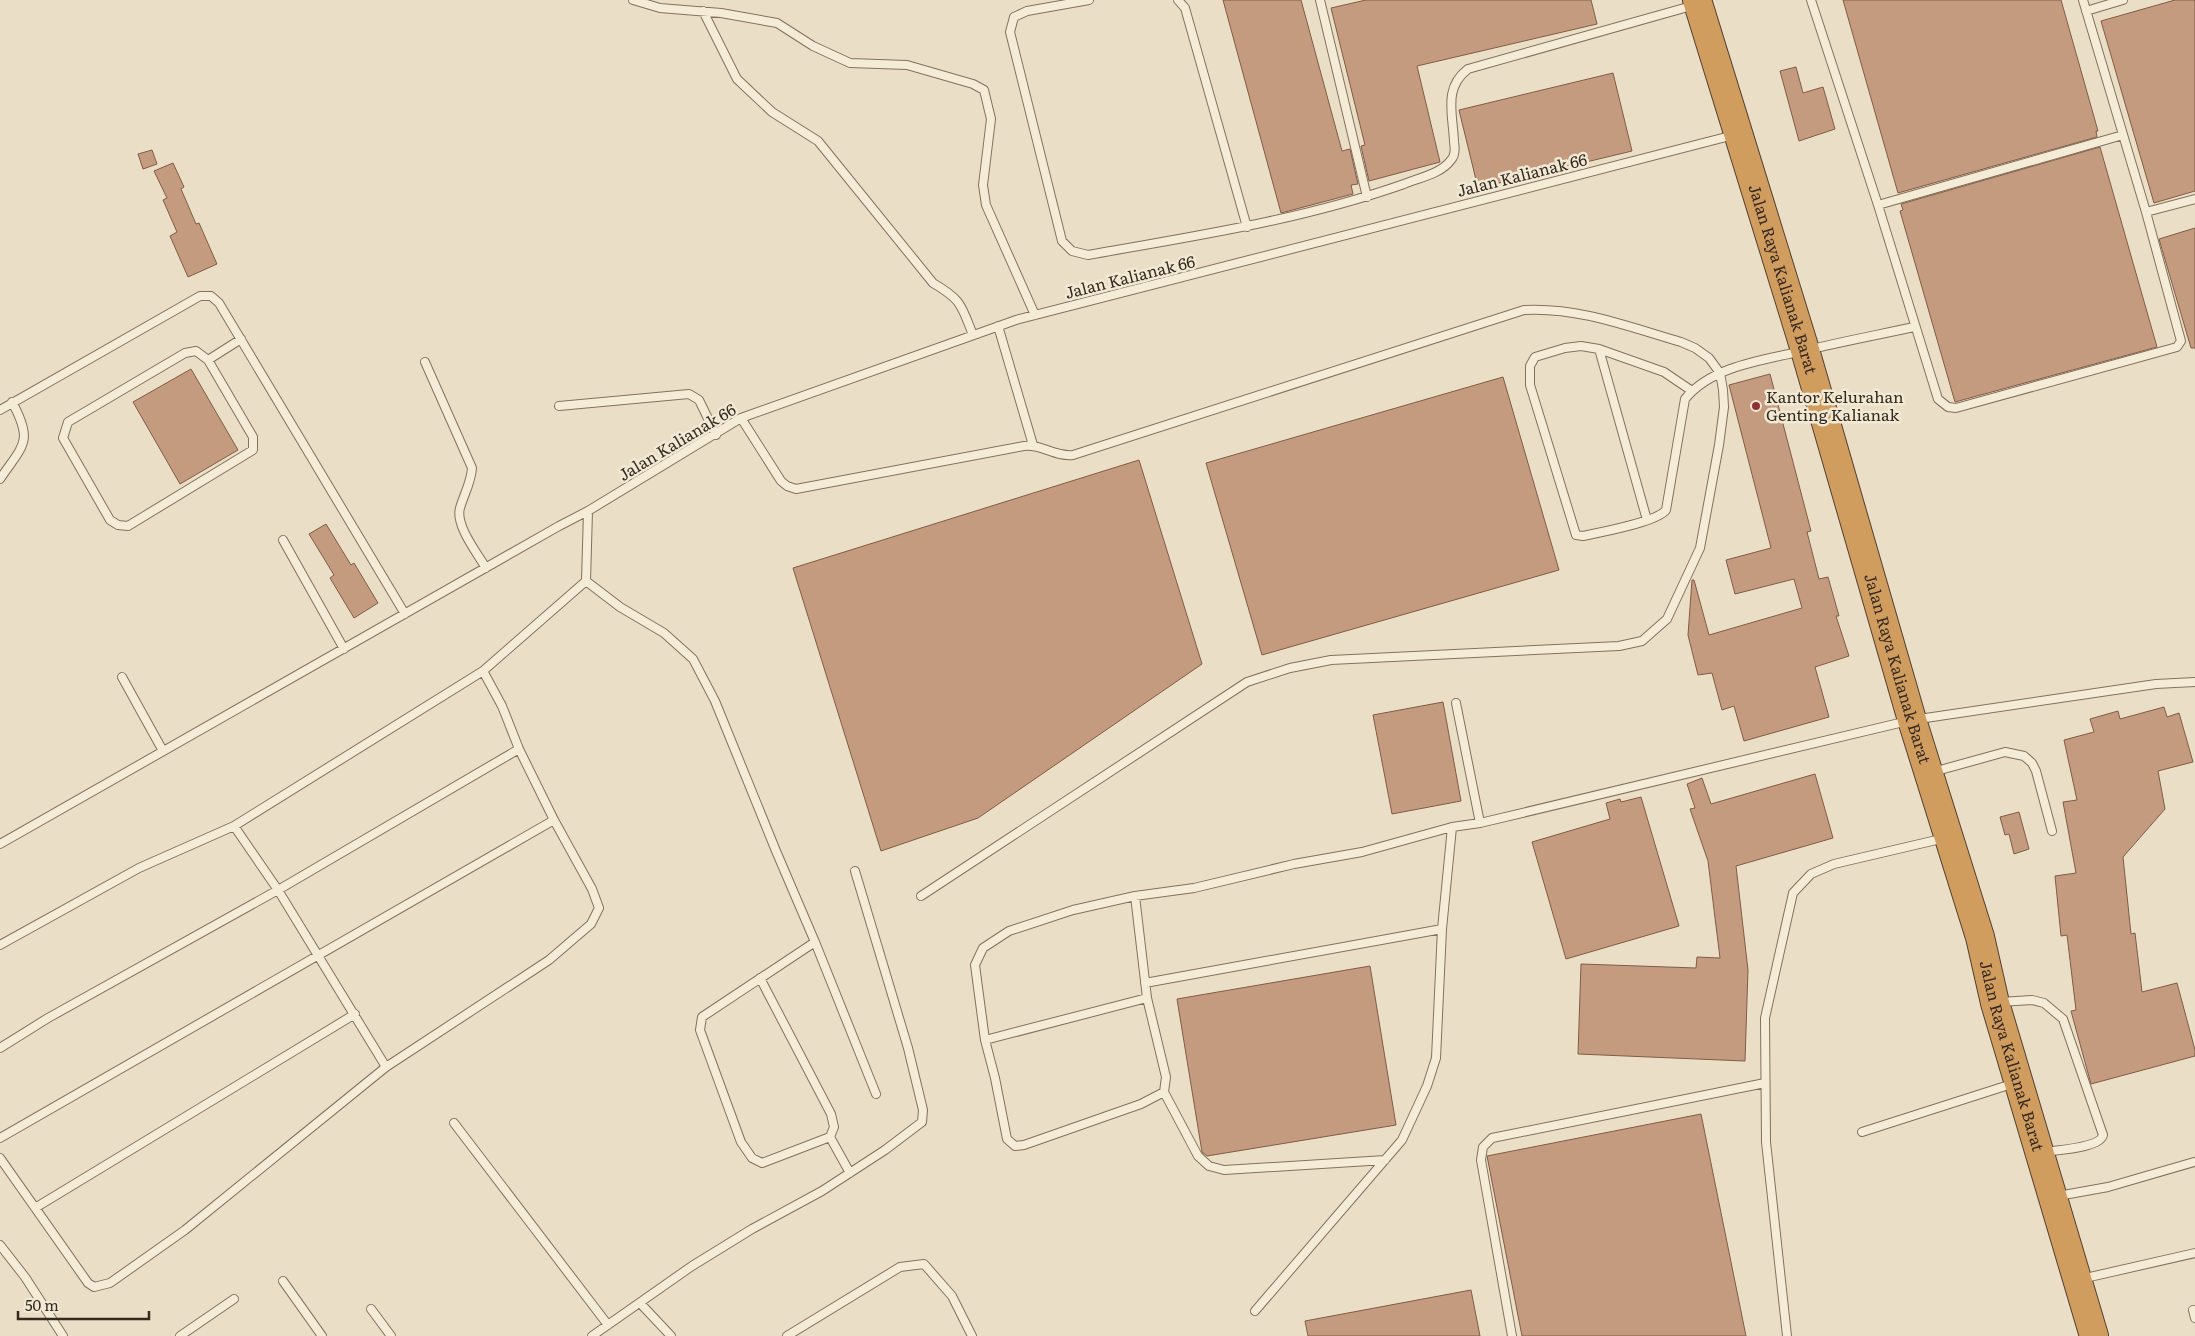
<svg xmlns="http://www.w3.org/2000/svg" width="2195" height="1336" viewBox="0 0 2195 1336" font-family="Literata,serif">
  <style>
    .building { fill: #c59b7f; stroke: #805c45 }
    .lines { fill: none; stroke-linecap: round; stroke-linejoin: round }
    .lane-casing { stroke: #83715d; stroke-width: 10 }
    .highway-casing { stroke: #524031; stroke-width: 30 }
    .lane { stroke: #f5ecd8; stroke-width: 8 }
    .highway { stroke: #d19d5f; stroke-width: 28 }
    .poi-dot { fill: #8d3335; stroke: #f2e9d5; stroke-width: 2 }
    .labels { text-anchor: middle; stroke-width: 5; stroke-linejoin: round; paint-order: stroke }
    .street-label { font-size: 16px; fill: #352a20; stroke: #f2e9d5 }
    .poi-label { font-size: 16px; fill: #352a20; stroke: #f2e9d5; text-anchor: start }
  </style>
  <rect width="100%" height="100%" fill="#eadec6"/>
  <path class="building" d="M 1223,0 L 1301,0 L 1342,151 L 1350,149 L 1358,184 L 1351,185 L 1353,194 L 1281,213 Z
    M 1366,0 L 1591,0 L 1597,24 L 1417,66 L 1440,162 L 1369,181 L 1361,146 L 1365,145 L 1331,8 Z
    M 1843,0 L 2061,0 L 2098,131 L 2096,131 L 2097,137 L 1898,193 Z
    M 2175,0 L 2195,0 L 2195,191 L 2154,203 L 2101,21 Z
    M 1796,67 L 1803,93 L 1823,87 L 1835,129 L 1799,141 L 1780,71 Z
    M 1613,73 L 1632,151 L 1478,188 L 1459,110 Z
    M 2100,147 L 2157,347 L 1955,402 L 1900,211 L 1903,210 L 1901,204 Z
    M 152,150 L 157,164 L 143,169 L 138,154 Z
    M 173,163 L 184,187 L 181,189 L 196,224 L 199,223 L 217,264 L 188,277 L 170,236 L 177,232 L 163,200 L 167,198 L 154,171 Z
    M 2195,228 L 2195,348 L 2191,348 L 2159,239 Z
    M 191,369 L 238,450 L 180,484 L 133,402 Z
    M 1770,374 L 1811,531 L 1807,532 L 1819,579 L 1828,577 L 1839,616 L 1836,616 L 1849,656 L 1815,667 L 1829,717 L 1744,741 L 1734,706 L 1722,710 L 1712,673 L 1698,675 L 1688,635 L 1692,580 L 1694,580 L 1709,635 L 1802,608 L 1794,579 L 1735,594 L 1726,560 L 1771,548 L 1729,385 Z
    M 1503,377 L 1559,570 L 1262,655 L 1206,463 Z
    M 1139,460 L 1202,664 L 978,818 L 881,851 L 793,568 Z
    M 326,524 L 351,565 L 354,563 L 378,603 L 354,618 L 330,578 L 334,575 L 309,534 Z
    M 1443,702 L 1461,801 L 1392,814 L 1373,715 Z
    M 2164,707 L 2167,717 L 2179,713 L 2193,762 L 2158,771 L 2165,809 L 2123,857 L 2131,934 L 2135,933 L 2142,992 L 2177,983 L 2195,1050 L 2195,1056 L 2091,1084 L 2071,1011 L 2076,1010 L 2067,935 L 2061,936 L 2055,876 L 2076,873 L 2063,802 L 2077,800 L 2064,740 L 2094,732 L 2090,719 L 2118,711 L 2120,719 Z
    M 1815,774 L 1833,838 L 1736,866 L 1748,970 L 1745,1061 L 1578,1054 L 1581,964 L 1696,968 L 1697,957 L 1720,958 L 1708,861 L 1690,809 L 1695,808 L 1687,784 L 1702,778 L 1711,804 Z
    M 1641,797 L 1679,926 L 1566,959 L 1532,842 L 1610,819 L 1606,803 L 1620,799 L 1621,802 Z
    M 2019,812 L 2029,849 L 2014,854 L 2009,834 L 2005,835 L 2000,817 Z
    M 1370,966 L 1396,1125 L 1207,1156 L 1202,1152 L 1177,999 Z
    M 1701,1114 L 1746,1336 L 1522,1336 L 1487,1156 Z
    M 1471,1290 L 1480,1336 L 1308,1336 L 1305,1321 Z"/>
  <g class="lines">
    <defs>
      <path id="lane" d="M 633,0 L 660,8 L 721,13 L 777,23 L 813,46 L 850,63 L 907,65 L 973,84 L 984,90 L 991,119 L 983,185 L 986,205 L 1035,315
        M 1089,0 L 1027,11 L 1014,17 L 1010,32 L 1062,241 L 1072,251 L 1088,255 C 1195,236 1302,220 1404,184 C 1418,178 1441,174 1451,160 C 1455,156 1455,148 1454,142 C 1453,114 1443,88 1468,69 L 1695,5
        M 1178,0 L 1185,8 L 1247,227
        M 1320,0 L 1367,197
        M 1811,0 L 1878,205 L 1938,399 L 1948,407 L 1956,408 L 2177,347 L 2181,341 L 2146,212 L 2083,0
        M 703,11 L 737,79 L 772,112 L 818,141 L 933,283 C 962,300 961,305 973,335
        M 2086,11 L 2123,0
        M 1878,205 L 2123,135
        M 2146,212 L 2195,199
        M 998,326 L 1033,445
        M 1599,349 L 1647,520
        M 208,360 L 196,351 L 185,353 L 68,422 L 63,438 L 110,520 L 118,525 L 128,526 L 253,450 L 253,437 L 208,360 L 241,339
        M 425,362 L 472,468 C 471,483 464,494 460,508 C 455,525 477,553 486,568
        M 1692,391 L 1664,372 L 1599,349 L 1581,346 L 1565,348 L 1535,357 L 1530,366 L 1530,385 L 1576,535 L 1583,536 C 1601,532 1657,522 1666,510 L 1685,399 C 1712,366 1763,360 1803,351 C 1840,342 1877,335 1914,327
        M 559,406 L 689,394 L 699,400 L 716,435
        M 0,410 L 200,296 L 211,296 L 219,303 L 405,614
        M 741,418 L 781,481 L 787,486 L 796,489 L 1024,446 C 1042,444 1055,457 1073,455 L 1524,310 C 1579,307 1629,327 1681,342 L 1695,348 L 1709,358 L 1720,373 L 1723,390 L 1724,407 L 1719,445 L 1700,548 L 1667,619 L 1642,641 L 1619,646 L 1331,660 L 1290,668 L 1247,682 L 921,896
        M 0,479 C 23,445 34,442 12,402
        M 588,511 L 586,581 L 620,607 L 664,633 L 693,659 L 715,701 L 776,851 L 815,942 L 702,1017 L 700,1030 L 741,1142 L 752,1158 L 762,1163 L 830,1137 L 834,1127 L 831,1114 L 760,978
        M 283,540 L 344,649
        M 122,677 L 163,751
        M 1456,703 L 1480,823
        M 1933,772 L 2005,752 L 2024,756 L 2032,763 L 2036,771 L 2052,831
        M 234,826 L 278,890 L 386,1067
        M 0,844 L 559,526 L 588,511 L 741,418 L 1016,320 L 1734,135
        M 1135,896 L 1147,998 L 1166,1077 L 1164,1092 L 1198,1156 L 1209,1166 L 1224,1170 L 1385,1160
        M 815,942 L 876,1094
        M 0,945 L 139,868 L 234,826 L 483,671 L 586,581
        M 1145,983 L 1442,929
        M 1147,998 L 985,1040 L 995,1078 L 1007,1139 L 1015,1146 L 1024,1145 L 1141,1104 L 1164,1092
        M 2000,1002 L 2032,1000 L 2044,1003 L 2063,1019 L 2103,1135 C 2100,1148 2057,1150 2045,1152
        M 985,1040 L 975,965 L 983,948 L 1009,931 L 1073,910 L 1135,896 L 1194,888 L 1294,864 L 1362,852 L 1452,827 L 1480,823 L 1912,720 L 2156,684 L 2195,682
        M 0,1048 L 48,1018 L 278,890 L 519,749
        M 454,1123 L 608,1325
        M 1862,1132 L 2015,1083
        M 830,1137 L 850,1173
        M 0,1138 L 554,820
        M 0,1158 L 88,1283 L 94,1287 L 110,1283 L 185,1230 L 386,1067 L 549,960 L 591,924 L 599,908 L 592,889 L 554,820 L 519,749 L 502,706 L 483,671
        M 2058,1196 L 2108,1187 L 2194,1162
        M 35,1208 L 355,1014
        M 0,1245 L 25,1277 L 63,1336
        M 2081,1279 L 2195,1253
        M 283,1281 L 322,1336
        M 640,1303 L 671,1336
        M 371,1309 L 391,1336
        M 2193,1310 L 2195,1318
        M 1255,1311 L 1402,1140 L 1427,1086 L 1436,1058 L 1442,929 L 1452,827
        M 180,1336 L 234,1299
        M 592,1336 L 692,1266 L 752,1229 L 822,1191 L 885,1150 L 922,1122 L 923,1110 L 908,1048 L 855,871
        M 787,1336 L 900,1267 L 924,1264 L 952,1296 L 972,1336
        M 1512,1336 L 1481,1160 L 1483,1147 L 1492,1138 L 1765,1083
        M 1787,1336 L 1766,1142 L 1765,1018 L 1793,893 L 1811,874 L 1834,864 L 1945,838"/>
      <g id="highway">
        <path id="s1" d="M 1697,0 L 1805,350 L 1912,720 L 1980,937 L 1995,1003 L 2094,1336"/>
      </g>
    </defs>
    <use href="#lane" class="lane-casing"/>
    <use href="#highway" class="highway-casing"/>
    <use href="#lane" class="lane"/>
    <use href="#highway" class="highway"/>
  </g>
  <circle class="poi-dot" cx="1756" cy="406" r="5"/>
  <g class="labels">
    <g class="street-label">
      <text transform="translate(1522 175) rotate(-14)" y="6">Jalan Kalianak 66</text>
      <text transform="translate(1130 277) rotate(-14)" y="6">Jalan Kalianak 66</text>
      <text dy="6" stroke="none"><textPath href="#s1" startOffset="292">Jalan Raya Kalianak Barat</textPath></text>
      <text transform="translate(677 442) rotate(-31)" y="6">Jalan Kalianak 66</text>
      <text dy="6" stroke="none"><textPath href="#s1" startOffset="698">Jalan Raya Kalianak Barat</textPath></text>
      <text dy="6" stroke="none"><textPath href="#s1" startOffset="1102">Jalan Raya Kalianak Barat</textPath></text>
    </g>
    <g class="poi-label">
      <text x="1766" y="403">Kantor Kelurahan<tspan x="1766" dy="18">Genting Kalianak</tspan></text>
    </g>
  </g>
  <path d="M18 1311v8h131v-8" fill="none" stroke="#352a20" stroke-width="2.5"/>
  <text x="25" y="1311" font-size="15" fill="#352a20" stroke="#f2e9d5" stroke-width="4" paint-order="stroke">50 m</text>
</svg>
